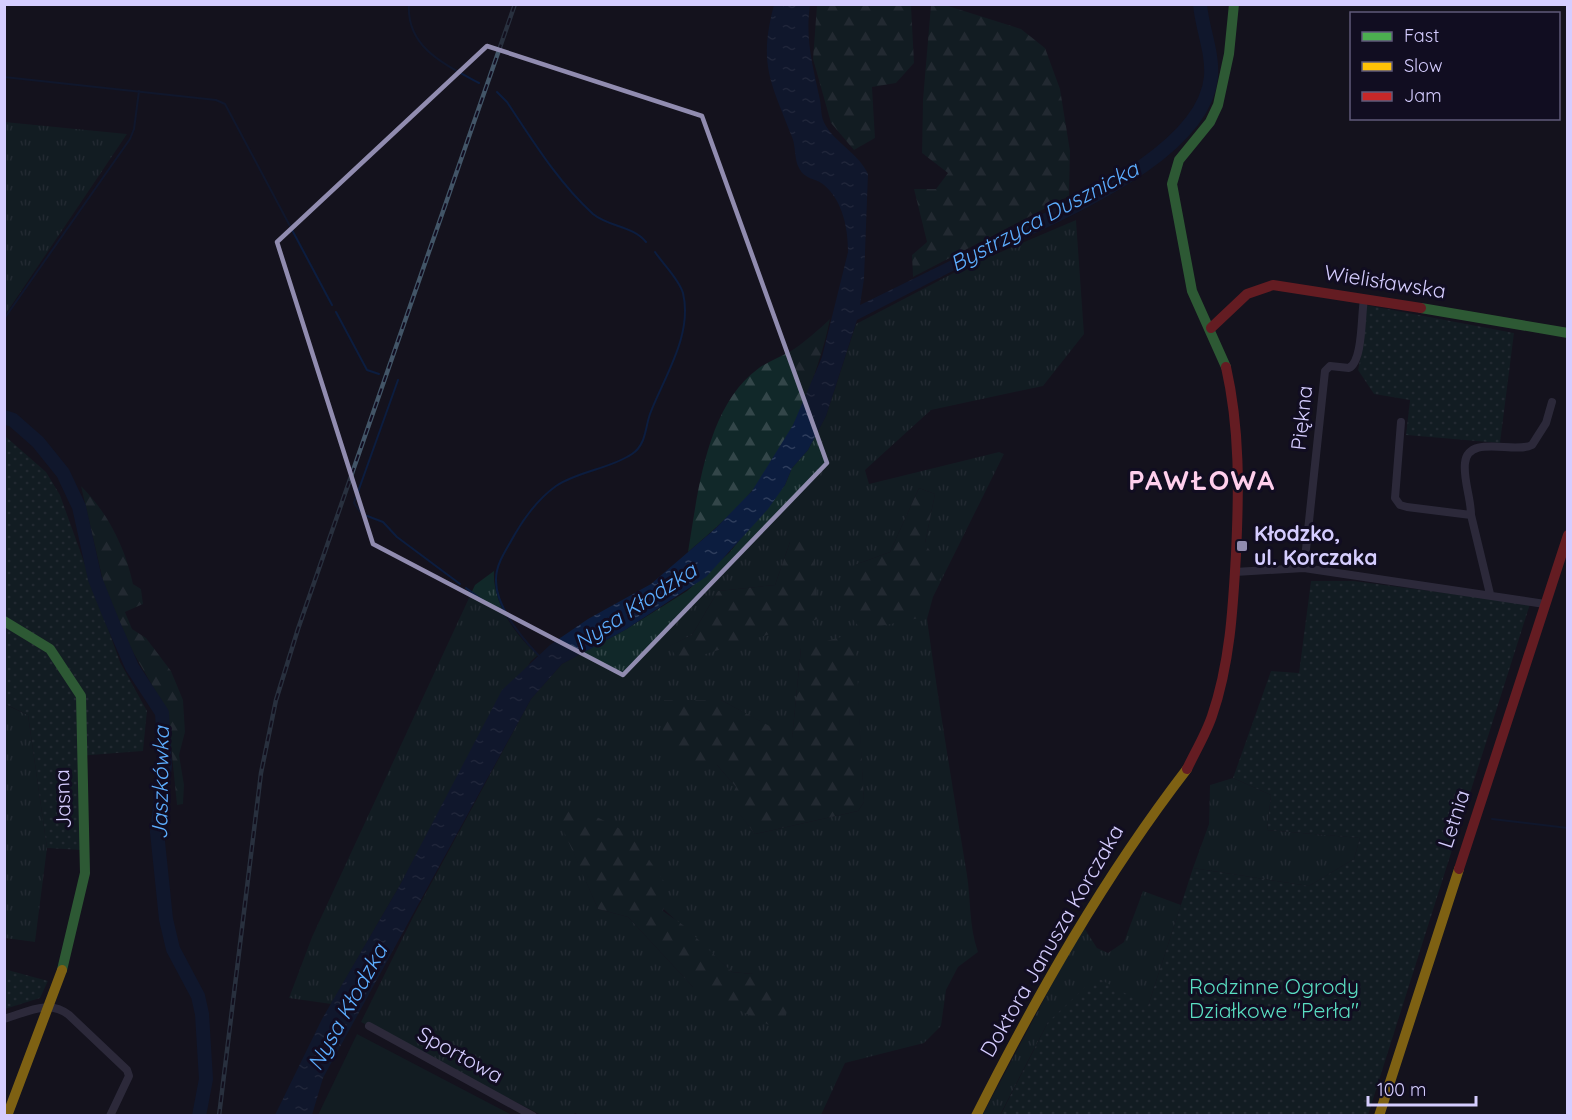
<svg xmlns="http://www.w3.org/2000/svg" width="1572" height="1120" viewBox="0 0 1572 1120" font-family="Quicksand,sans-serif">
  <style>
    .grass { fill: url(#grass-tufts); fill-rule: evenodd }
    .forest { fill: url(#forest-firs) }
    .park { fill: #112829 }
    .garden { fill: url(#garden-dots) }
    .water { fill: url(#water-ripples) }
    .lines { fill: none; stroke-linecap: round; stroke-linejoin: round }
    .stream { stroke: #0c1d3f; stroke-width: 2 }
    .river { stroke: #0c1d3f; stroke-width: 14 }
    .street { stroke: #49465e; stroke-width: 8 }
    .fast { stroke: #4caf50; stroke-width: 10 }
    .slow { stroke: #ffc107; stroke-width: 10 }
    .jam { stroke: #c62828; stroke-width: 10 }
    .rail-casing { stroke: #425567; stroke-width: 4.5 }
    .rail { stroke: #110d21; stroke-width: 2; stroke-dasharray: 7; stroke-linecap: butt }
    .marked { fill: none; stroke: #918cb0; stroke-width: 4.5; stroke-linejoin: round }
    .poi-dot { fill: #918cb0; stroke: #110d21; stroke-width: 2 }
    .labels { text-anchor: middle; stroke-width: 6; stroke-linejoin: round; paint-order: stroke }
    .street-label { font-size: 21px; fill: #d5cdff; stroke: #110d21 }
    .poi-label { font-size: 21px; font-weight: bold; fill: #d5cdff; stroke: #110d21; text-anchor: start }
    .park-label { font-size: 21px; fill: #5adec2; stroke: #110d21 }
    .water-label { font-size: 22px; font-style: italic; fill: #5cadfe; stroke: #110d21 }
    .district-label { font-size: 27px; font-weight: bold; letter-spacing: 1.5px; fill: #ffcfec; stroke: #110d21 }
  </style>
  <defs>
    <pattern id="grass-tufts" width="24" height="20" patternUnits="userSpaceOnUse" patternTransform="scale(1.5)"><rect width="24" height="20" fill="#112829"/><path d="M3 7l-1-3M5 7V3M7 7l1-3M15 17l-1-3M17 17v-4M19 17l1-3" fill="none" stroke="#334649"/></pattern>
    <pattern id="forest-firs" width="22" height="20" patternUnits="userSpaceOnUse" patternTransform="scale(1.5)"><rect width="22" height="20" fill="#112829"/><path d="M5 1l3.5 6h-7zM16 11l3.5 6h-7z" fill="#334649"/></pattern>
    <pattern id="garden-dots" width="8" height="8" patternUnits="userSpaceOnUse" patternTransform="scale(1.5)"><rect width="8" height="8" fill="#112829"/><path d="M2 2h.1M6 6h.1" fill="none" stroke="#334649" stroke-width="1.8" stroke-linecap="round"/></pattern>
    <pattern id="water-ripples" width="26" height="14" patternUnits="userSpaceOnUse" patternTransform="scale(1.5)"><rect width="26" height="14" fill="#0c1d3f"/><path d="M2 4q2-2 4 0t4 0M15 11q2-2 4 0t4 0" fill="none" stroke="#2e3d5c"/></pattern>
  </defs>
  <rect width="100%" height="100%" fill="#14121d"/>
  <path class="grass" d="M 5,122 L 127,134 L 5,315 L 4,122 Z
    M 1076,220 L 1084,334 L 1043,386 L 931,410 L 865,470 L 869,484 L 999,452 L 1004,454 L 933,597 L 927,619 C 939,705 953,790 967,875 C 971,901 969,926 978,952 L 958,967 L 946,990 L 941,1026 L 924,1043 L 845,1063 L 821,1115 L 581,1116 L 575,1113 L 573,1115 L 543,1116 L 361,1022 L 414,915 L 531,699 L 562,664 L 625,630 L 687,591 L 729,553 L 785,485 L 792,468 L 808,450 L 826,416 L 856,324 L 963,268 ZM 919,488 L 935,494 L 925,543 L 852,566 L 890,552 ZM 790,542 L 818,619 L 670,646 L 692,635 L 718,591 L 775,585 ZM 801,648 L 855,649 L 864,802 L 858,811 L 755,834 L 730,801 L 737,788 L 717,765 L 721,700 L 792,739 ZM 555,809 L 732,972 L 753,974 L 693,987 L 628,917 L 598,909 Z
    M 494,571 C 492,602 515,636 538,655 L 531,661 L 452,788 L 400,885 L 331,1004 L 289,998 L 312,937 L 475,585 Z
    M 4,704 L 28,715 L 47,848 L 35,942 L 5,938 Z
    M 1233,778 L 1271,795 L 1267,830 L 1360,838 L 1354,859 L 1309,886 L 1193,868 L 1209,824 L 1210,785 Z
    M 1143,891 L 1181,905 L 1148,1006 L 1048,1022 L 1000,1115 L 982,1116 L 1083,926 L 1097,948 L 1108,953 L 1124,942 Z"/>
  <path class="forest" d="M 817,5 L 911,5 L 914,63 L 896,83 L 872,87 L 875,138 L 854,150 L 831,123 L 813,59 Z
    M 931,5 L 945,5 L 1021,29 L 1045,48 L 1060,89 L 1070,151 L 1069,196 L 913,277 L 912,255 L 927,242 L 914,189 L 936,189 L 948,173 L 922,153 L 923,99 Z
    M 830,319 C 819,374 788,449 751,492 C 732,514 710,533 688,552 C 698,493 706,406 759,368 C 769,361 781,357 791,351 C 805,342 818,330 830,319 Z
    M 81,486 C 108,513 125,547 133,584 L 141,589 L 143,604 L 125,612 L 132,629 L 146,638 L 171,671 L 183,700 L 185,732 L 179,755 L 184,785 L 183,804 L 177,805 L 169,726 L 164,706 L 122,633 L 103,581 Z
    M 919,488 L 935,494 L 925,543 L 943,573 L 919,618 L 862,630 L 834,598 L 852,566 L 890,552 Z
    M 814,541 L 818,619 L 680,662 L 669,646 L 692,635 L 718,591 L 775,585 L 790,542 Z
    M 841,637 L 856,649 L 864,802 L 858,811 L 755,834 L 729,801 L 736,787 L 717,765 L 677,765 L 662,741 L 664,700 L 721,700 L 792,738 L 801,648 Z
    M 554,809 L 587,812 L 632,835 L 668,887 L 663,911 L 683,925 L 732,972 L 753,974 L 788,1004 L 783,1032 L 693,987 L 628,917 L 598,909 Z"/>
  <path class="park" d="M 357,1034 L 512,1115 L 318,1115 Z"/>
  <path class="garden" d="M 1366,305 L 1514,333 L 1500,443 L 1406,435 L 1410,400 L 1374,394 L 1358,370 L 1363,345 Z
    M 5,436 L 46,472 L 60,495 L 120,662 L 147,711 L 143,751 L 78,756 L 81,850 L 47,848 L 28,715 L 5,704 Z
    M 1311,581 L 1354,581 L 1530,604 L 1368,1115 L 1000,1116 L 1048,1022 L 1096,977 L 1148,1006 L 1193,868 L 1309,886 L 1354,859 L 1360,838 L 1267,830 L 1271,795 L 1233,778 L 1271,671 L 1299,673 Z
    M 4,969 L 48,981 L 40,998 L 5,1009 Z"/>
  <path class="water" d="M 774,5 L 810,5 C 805,40 813,66 820,100 C 822,110 820,116 826,126 C 837,144 859,154 868,174 L 864,279 L 860,305 L 1023,225 L 1019,237 L 857,320 L 826,416 L 808,450 L 792,468 L 785,485 L 768,509 L 706,577 L 625,630 L 562,664 L 531,699 L 323,1078 L 312,1115 L 275,1115 L 322,1019 L 400,885 L 502,690 L 550,645 L 588,619 L 651,584 L 716,528 L 752,491 L 793,425 L 822,357 L 848,252 C 848,229 843,201 824,185 C 816,178 805,180 799,168 C 794,159 796,146 792,137 C 771,82 758,65 774,5 Z"/>
  <g class="lines">
    <path class="stream" d="M 409,4 C 406,48 446,65 479,83
      M 4,77 L 216,100 L 225,104 L 332,305
      M 497,92 L 507,102 C 533,141 558,182 593,214 C 609,227 633,226 646,242
      M 336,312 L 367,370 L 379,374
      M 4,319 L 130,139 L 134,129 L 139,91
      M 398,380 L 354,503 L 362,514 L 383,522 L 397,537 L 460,584
      M 466,588 L 489,605 L 505,611
      M 540,657 C 522,638 495,607 496,579 C 496,563 508,547 515,534 C 526,515 538,499 556,486 C 578,471 610,469 632,454 C 646,445 645,428 650,414 C 664,377 693,335 683,293 C 679,279 663,264 655,252
      M 1492,819 L 1568,828"/>
    <path class="river" d="M 1007,239 C 1067,209 1204,153 1211,77 C 1213,52 1202,29 1200,4
      M 4,417 L 13,420 L 38,442 L 63,473 L 79,507 L 95,579 L 112,621 L 132,667 L 162,713 L 165,765 L 157,832 L 166,919 L 173,949 L 198,996 L 202,1014 L 206,1079 L 199,1116"/>
    <path class="street" d="M 1401,422 L 1395,498 L 1400,505 L 1407,507 L 1471,515 L 1490,594
      M 1471,515 C 1471,498 1463,479 1465,463 C 1468,434 1514,454 1532,445 L 1546,423 L 1552,402
      M 1304,568 L 1325,371 L 1330,366 L 1349,368 C 1363,361 1361,316 1364,299
      M 1235,572 L 1304,568 L 1545,604
      M 4,1019 C 28,1012 48,999 69,1015 L 127,1070 L 129,1076 L 110,1116
      M 369,1026 L 533,1116"/>
    <path class="fast" d="M 1421,308 L 1568,333
      M 1226,367 L 1192,291 L 1172,184 L 1179,160 L 1210,122 L 1218,105 L 1229,54 L 1234,4
      M 4,621 L 50,649 L 81,696 L 85,873 L 62,970"/>
    <path class="slow" d="M 7,1116 L 62,970
      M 976,1116 C 1037,995 1104,877 1187,769
      M 1379,1116 L 1459,869"/>
    <path class="jam" d="M 1211,328 L 1247,294 L 1273,285 L 1421,308
      M 1187,769 C 1195,752 1206,734 1212,716 C 1230,664 1233,608 1236,554 C 1239,490 1240,429 1226,367
      M 1459,869 L 1568,535"/>
    <defs>
      <path id="rail" d="M 219,1116 L 261,773 L 276,700 L 298,629 L 515,4"/>
    </defs>
    <use href="#rail" class="rail-casing"/>
    <use href="#rail" class="rail"/>
  </g>
  <path d="M0 0H1572V1120H0ZM 487,46 L 702,116 L 827,463 L 623,675 L 373,544 L 277,242 Z" fill="#14121d" fill-opacity=".55" fill-rule="evenodd"/>
  <path class="marked" d="M 487,46 L 702,116 L 827,463 L 623,675 L 373,544 L 277,242 Z"/>
  <rect class="poi-dot" x="1236" y="540" width="12" height="12" rx="3"/>
  <g class="labels">
    <g class="street-label">
      <text transform="translate(1385 282) rotate(9)" y="7">Wielisławska</text>
      <text transform="translate(1302 418) rotate(-84)" y="7">Piękna</text>
      <text transform="translate(63 799) rotate(-92)" y="7">Jasna</text>
      <text transform="translate(1454 819) rotate(-72)" y="7">Letnia</text>
      <text transform="translate(1052 941) rotate(-60)" y="7">Doktora Janusza Korczaka</text>
      <text transform="translate(460 1055) rotate(29)" y="7">Sportowa</text>
    </g>
    <g class="poi-label">
      <text x="1254" y="541">Kłodzko,<tspan x="1254" dy="24">ul. Korczaka</tspan></text>
    </g>
    <g class="park-label">
      <text x="1274" y="994">Rodzinne Ogrody<tspan x="1274" dy="24">Działkowe "Perła"</tspan></text>
    </g>
    <g class="water-label">
      <text transform="translate(1044 216) rotate(-28)" y="8">Bystrzyca Dusznicka</text>
      <text transform="translate(635 606) rotate(-33)" y="8">Nysa Kłodzka</text>
      <text transform="translate(160 783) rotate(-89)" y="8">Jaszkówka</text>
      <text transform="translate(347 1007) rotate(-61)" y="8">Nysa Kłodzka</text>
    </g>
    <g class="district-label">
      <text x="1202" y="490">PAWŁOWA</text>
    </g>
  </g>
  <rect width="1572" height="1120" fill="none" stroke="#d5cdff" stroke-width="12"/>
  <rect x="1350" y="12" width="210" height="108" fill="#110d21" stroke="#5f5a7a" stroke-width="1.5"/>
  <rect x="1362" y="32" width="30" height="9" fill="#4caf50" stroke="#5f5a7a" stroke-width="1.5"/>
  <text x="1404" y="42" font-size="18" fill="#d5cdff">Fast</text>
  <rect x="1362" y="62" width="30" height="9" fill="#ffc107" stroke="#5f5a7a" stroke-width="1.5"/>
  <text x="1404" y="72" font-size="18" fill="#d5cdff">Slow</text>
  <rect x="1362" y="92" width="30" height="9" fill="#c62828" stroke="#5f5a7a" stroke-width="1.5"/>
  <text x="1404" y="102" font-size="18" fill="#d5cdff">Jam</text>
  <path d="M1368 1096v9h108v-9" fill="none" stroke="#d5cdff" stroke-width="3"/>
  <text x="1377" y="1096" font-size="18" fill="#d5cdff" stroke="#110d21" stroke-width="4.5" paint-order="stroke">100 m</text>
</svg>
